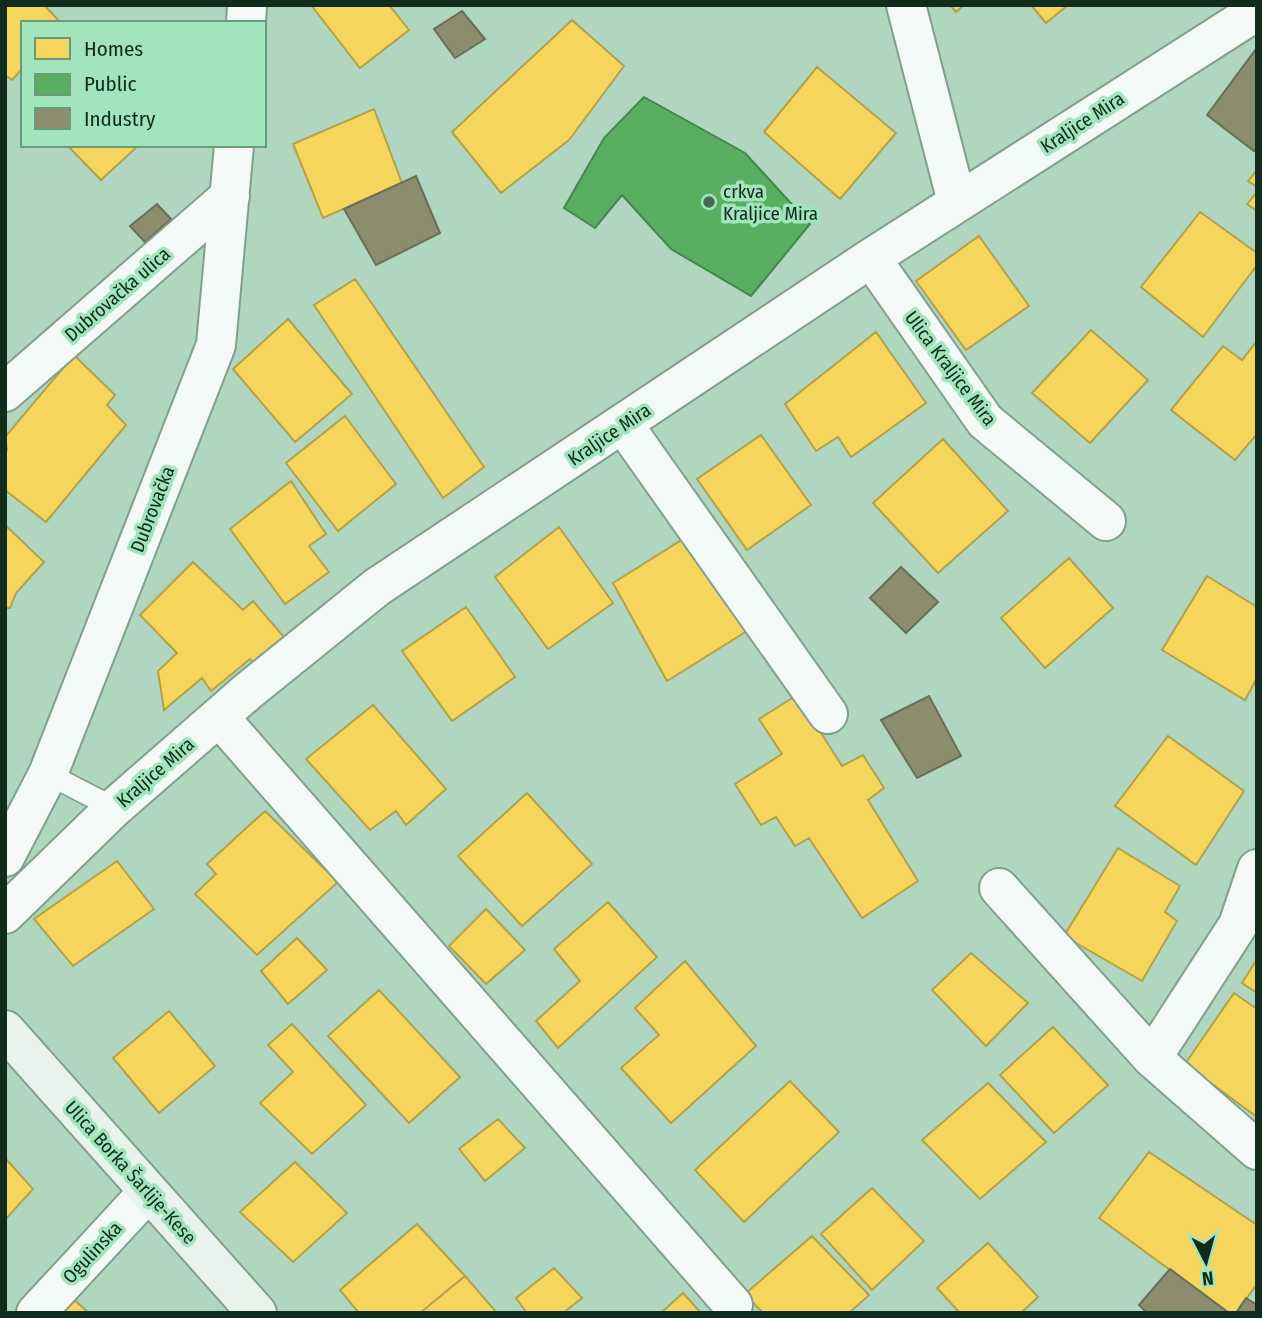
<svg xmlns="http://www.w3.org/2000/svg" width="1262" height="1318" viewBox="0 0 1262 1318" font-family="'Fira Sans Condensed',sans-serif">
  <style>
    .homes { fill: #f6d55c; stroke: #b1a249; stroke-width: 2 }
    .public { fill: #5aae61; stroke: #44874d; stroke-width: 2 }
    .industry { fill: #8c8c6e; stroke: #676f56; stroke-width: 2 }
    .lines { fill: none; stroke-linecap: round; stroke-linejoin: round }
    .lane-casing { stroke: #829f8e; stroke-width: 24 }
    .street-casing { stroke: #829f8e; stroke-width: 42 }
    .secondary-casing { stroke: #829f8e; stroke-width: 42 }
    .lane { stroke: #f3f9f6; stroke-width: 21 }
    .street { stroke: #f3f9f6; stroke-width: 38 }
    .secondary { stroke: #e9f3ed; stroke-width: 38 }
    .poi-dot { fill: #496856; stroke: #a2e5bc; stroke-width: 2.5 }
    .labels { text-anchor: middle; stroke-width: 7; stroke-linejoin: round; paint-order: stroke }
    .street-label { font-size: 19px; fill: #112c1d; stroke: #a2e5bc }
    .poi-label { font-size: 19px; fill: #112c1d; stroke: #a2e5bc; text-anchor: start }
  </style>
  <rect width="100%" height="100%" fill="#b1d6c0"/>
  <path class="homes" d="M 5,5 L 44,5 L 61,23 L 23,23 L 23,68 L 12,80 L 5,75 Z
    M 311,5 L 389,5 L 409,30 L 360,68 Z
    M 950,5 L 964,5 L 956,12 Z
    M 1031,5 L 1068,5 L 1046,23 Z
    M 572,20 L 624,66 L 569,140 L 501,193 L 452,132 Z
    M 817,67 L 896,133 L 840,199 L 764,132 Z
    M 374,109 L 402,183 L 323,218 L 293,144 Z
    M 67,145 L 139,145 L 101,180 Z
    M 1257,170 L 1257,187 L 1248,181 Z
    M 1257,192 L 1257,211 L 1247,204 Z
    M 1200,212 L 1257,253 L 1257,265 L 1203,337 L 1141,287 Z
    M 979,236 L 1029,306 L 966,350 L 916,281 Z
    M 355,279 L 484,467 L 443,498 L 314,305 Z
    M 288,319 L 352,394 L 295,442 L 233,369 Z
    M 1091,330 L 1148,380 L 1090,443 L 1032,393 Z
    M 876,332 L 926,403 L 851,457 L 838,437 L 816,451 L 785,404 Z
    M 1257,341 L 1257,434 L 1235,460 L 1171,410 L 1223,346 L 1242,360 Z
    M 74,355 L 115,395 L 107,405 L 126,425 L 46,522 L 5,490 L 5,453 L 7,450 L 5,437 Z
    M 345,416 L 396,484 L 338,531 L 286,463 Z
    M 761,435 L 811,505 L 747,550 L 697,479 Z
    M 943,439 L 1008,511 L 938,573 L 873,503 Z
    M 291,481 L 326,534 L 309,546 L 329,572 L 285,604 L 230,529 Z
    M 5,525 L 44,562 L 16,593 L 10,608 L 5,608 Z
    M 559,527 L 613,603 L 548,649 L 495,577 Z
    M 688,536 L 747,631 L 667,681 L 613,583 Z
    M 1069,558 L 1113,608 L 1045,668 L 1001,618 Z
    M 193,562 L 243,610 L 253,601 L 284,637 L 254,663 L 250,659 L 211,691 L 202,678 L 164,710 L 158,671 L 177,653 L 140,615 Z
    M 1207,576 L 1257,607 L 1257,678 L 1245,700 L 1162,650 Z
    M 466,607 L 515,677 L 452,721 L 402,651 Z
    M 797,695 L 842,766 L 863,755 L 884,788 L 868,800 L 918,881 L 862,918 L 809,838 L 795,846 L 776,817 L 761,825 L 735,784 L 782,754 L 759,719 Z
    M 373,705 L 446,789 L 406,825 L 396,811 L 370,830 L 306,759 Z
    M 1168,736 L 1244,791 L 1196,865 L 1115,806 Z
    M 527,793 L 592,864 L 522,926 L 458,856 Z
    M 265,811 L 338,882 L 257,955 L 195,894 L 216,874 L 207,864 Z
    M 1118,848 L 1180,886 L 1165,912 L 1177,921 L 1142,981 L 1064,936 Z
    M 117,861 L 154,909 L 73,966 L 34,919 Z
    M 608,902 L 657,957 L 558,1048 L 536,1021 L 580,981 L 554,949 Z
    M 486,909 L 525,950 L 486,984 L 449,946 Z
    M 297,938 L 327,970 L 288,1004 L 261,971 Z
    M 971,953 L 1028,1003 L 986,1046 L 932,990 Z
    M 1257,959 L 1257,993 L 1242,983 Z
    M 685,961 L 756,1046 L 671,1123 L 621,1068 L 659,1035 L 635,1008 Z
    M 379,990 L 460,1077 L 409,1123 L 328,1036 Z
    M 1234,993 L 1257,1009 L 1257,1117 L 1185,1064 Z
    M 169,1011 L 215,1066 L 159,1113 L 113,1058 Z
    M 292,1024 L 366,1105 L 312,1154 L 260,1103 L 293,1072 L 268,1045 Z
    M 1053,1027 L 1108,1085 L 1054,1133 L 1000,1075 Z
    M 790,1081 L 839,1132 L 744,1222 L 695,1170 Z
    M 988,1083 L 1046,1142 L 980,1199 L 922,1140 Z
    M 498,1119 L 525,1148 L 485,1181 L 459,1149 Z
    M 1149,1152 L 1257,1225 L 1257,1284 L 1236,1313 L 1229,1313 L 1099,1218 Z
    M 5,1158 L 33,1189 L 5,1220 Z
    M 295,1162 L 347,1213 L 293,1262 L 240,1212 Z
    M 872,1188 L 924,1241 L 872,1290 L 821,1234 Z
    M 417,1224 L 465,1276 L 420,1313 L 359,1313 L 340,1290 Z
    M 812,1236 L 869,1295 L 849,1313 L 763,1313 L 745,1294 Z
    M 988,1243 L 1038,1297 L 1021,1313 L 960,1313 L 937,1288 Z
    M 554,1268 L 582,1298 L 563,1313 L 527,1313 L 516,1298 Z
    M 465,1276 L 497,1313 L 420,1313 Z
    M 683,1293 L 701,1313 L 661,1313 Z
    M 70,1296 L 89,1313 L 55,1313 Z"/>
  <path class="public" d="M 644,97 L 745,153 L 810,224 L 751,296 L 671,249 L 622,195 L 595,228 L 564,208 L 604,138 Z"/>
  <path class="industry" d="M 462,11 L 485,39 L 455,58 L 434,29 Z
    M 1256,49 L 1257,147 L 1254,151 L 1207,115 Z
    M 416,176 L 440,233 L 376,265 L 344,209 Z
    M 157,204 L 171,219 L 145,242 L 130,226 Z
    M 901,567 L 938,602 L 906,633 L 870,598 Z
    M 929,696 L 961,756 L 917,778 L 881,720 Z
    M 1170,1269 L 1229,1313 L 1147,1313 L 1139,1305 Z
    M 1246,1298 L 1257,1305 L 1257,1313 L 1236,1313 Z"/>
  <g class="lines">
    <defs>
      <path id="lane" d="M 48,774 L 114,808"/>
      <path id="street" d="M 906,5 L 957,202
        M 246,23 L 247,5
        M 871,258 L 985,421 L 1106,521
        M 5,392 L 230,196
        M 623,424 L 828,714
        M 219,717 L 733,1305
        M 5,857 L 48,774 L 216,345 L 234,145
        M 1257,869 L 1238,925 L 1152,1058 L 1257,1150
        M 999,888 L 1152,1058
        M 5,914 L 114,808 L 247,692 L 377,587 L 871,258 L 1257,11
        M 36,1313 L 148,1192"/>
      <path id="secondary" d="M 5,1030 L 257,1313"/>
    </defs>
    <use href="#lane" class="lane-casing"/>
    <use href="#street" class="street-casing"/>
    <use href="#secondary" class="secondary-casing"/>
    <use href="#lane" class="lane"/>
    <use href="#street" class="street"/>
    <use href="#secondary" class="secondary"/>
  </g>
  <circle class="poi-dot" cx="709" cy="202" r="7"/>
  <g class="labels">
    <g class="street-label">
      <text transform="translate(1082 122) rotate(-33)" y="7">Kraljice Mira</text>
      <text transform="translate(117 294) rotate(-41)" y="7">Dubrovačka ulica</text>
      <text transform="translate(951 368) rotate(53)" y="7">Ulica Kraljice Mira</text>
      <text transform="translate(609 434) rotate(-34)" y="7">Kraljice Mira</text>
      <text transform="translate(152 509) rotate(-69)" y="7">Dubrovačka</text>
      <text transform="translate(155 772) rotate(-41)" y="7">Kraljice Mira</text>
      <text transform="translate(131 1172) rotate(48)" y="7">Ulica Borka Šarlije-Kese</text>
      <text transform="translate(92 1252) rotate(-47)" y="7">Ogulinska</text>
    </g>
    <g class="poi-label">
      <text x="723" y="198">crkva<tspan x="723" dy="22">Kraljice Mira</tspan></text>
    </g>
  </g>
  <rect width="1262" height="1318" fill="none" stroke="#112c1d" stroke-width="14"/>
  <rect x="21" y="21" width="245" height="126" fill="#a2e5bc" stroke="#689b7c" stroke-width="2"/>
  <rect x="35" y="38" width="35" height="21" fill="#f6d55c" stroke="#689b7c" stroke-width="2"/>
  <text x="84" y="56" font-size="21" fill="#112c1d">Homes</text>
  <rect x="35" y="74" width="35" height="21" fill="#5aae61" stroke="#689b7c" stroke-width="2"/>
  <text x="84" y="91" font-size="21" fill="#112c1d">Public</text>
  <rect x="35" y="108" width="35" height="21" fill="#8c8c6e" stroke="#689b7c" stroke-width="2"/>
  <text x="84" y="126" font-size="21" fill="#112c1d">Industry</text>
  <g transform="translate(1206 1262) rotate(174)" stroke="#a2e5bc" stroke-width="5" paint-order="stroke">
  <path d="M0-5L12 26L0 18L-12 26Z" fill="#112c1d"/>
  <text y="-10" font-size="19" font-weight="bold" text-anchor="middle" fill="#112c1d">N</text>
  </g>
</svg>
